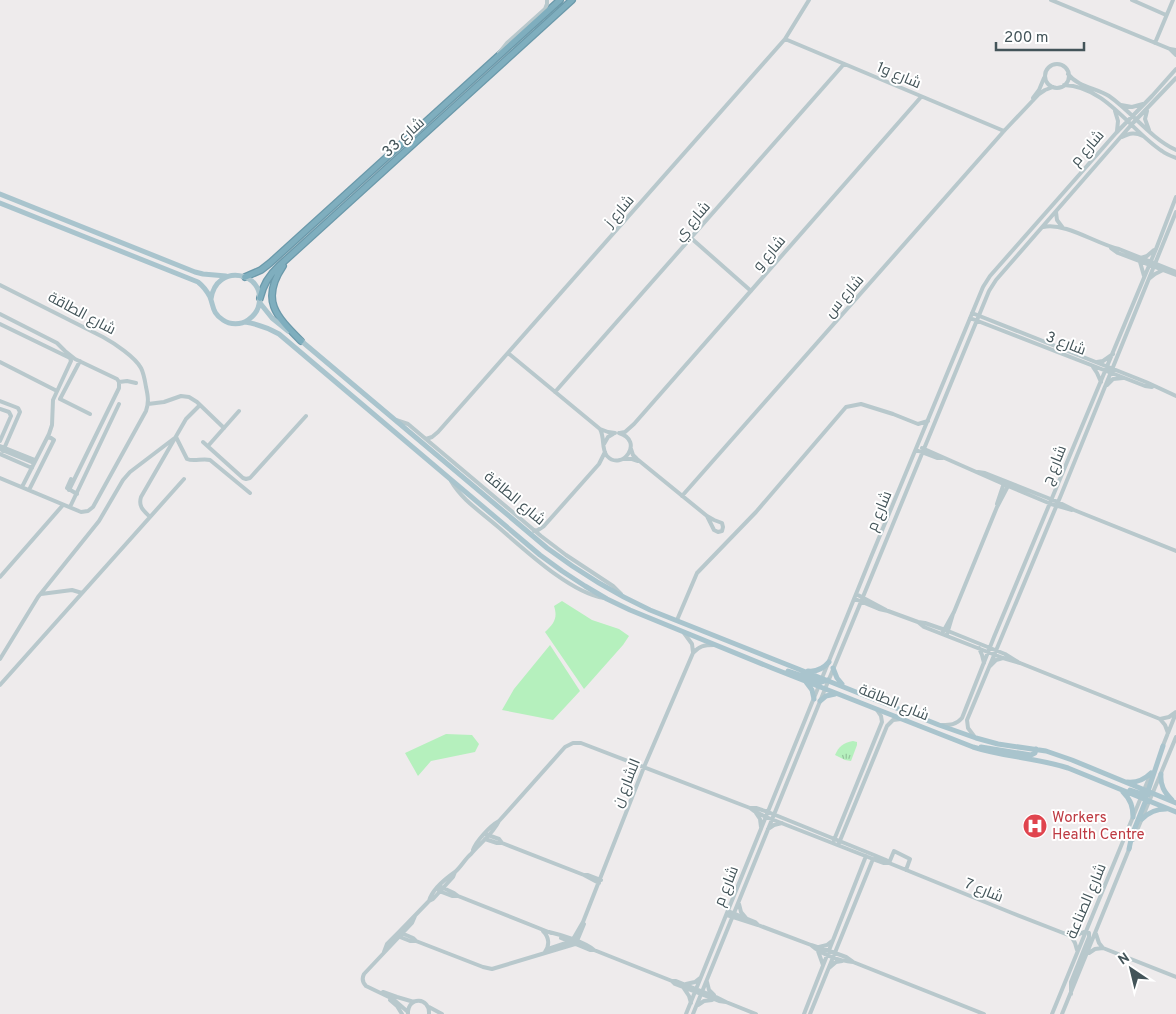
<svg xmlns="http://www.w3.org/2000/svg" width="1176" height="1014" viewBox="0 0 1176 1014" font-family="Overpass,Cairo,sans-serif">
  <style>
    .green { fill: #b5f0bd }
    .park { fill: url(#park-tufts) }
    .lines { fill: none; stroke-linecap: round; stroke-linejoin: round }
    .highway-casing { stroke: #6b99aa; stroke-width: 8 }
    .minor { stroke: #b8c8cc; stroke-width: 4 }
    .major { stroke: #a9c4cd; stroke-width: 5 }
    .highway { stroke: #7faebe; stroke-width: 5.5 }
    .labels { text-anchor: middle; stroke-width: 4; stroke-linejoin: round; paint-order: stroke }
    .street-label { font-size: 15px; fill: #435459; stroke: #fff }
    .health-label { font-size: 15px; fill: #be3a42; stroke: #fff; text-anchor: start }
  </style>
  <defs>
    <pattern id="park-tufts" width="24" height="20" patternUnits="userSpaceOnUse" patternTransform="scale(1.25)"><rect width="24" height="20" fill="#b5f0bd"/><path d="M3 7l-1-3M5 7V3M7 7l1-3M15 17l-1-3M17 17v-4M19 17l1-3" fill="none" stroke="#95c59d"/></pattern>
  </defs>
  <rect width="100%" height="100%" fill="#eeebec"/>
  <path class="green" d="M 562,601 L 592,620 L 619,629 L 629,636 L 623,645 L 584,689 L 545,632 C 554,624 558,618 554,606 Z
    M 550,645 L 580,691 L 553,720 L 502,710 L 514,689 Z
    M 446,734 L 472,735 L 479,744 L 475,752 L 431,761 L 418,776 L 405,753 Z"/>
  <path class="park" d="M 853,741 L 857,742 L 857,745 L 851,761 L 845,760 L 835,755 C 839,746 843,743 853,741 Z"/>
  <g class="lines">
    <defs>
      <path id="highway" d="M 283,266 C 260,300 276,316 301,341
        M 245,277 L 261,270 L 270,263 L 560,0
        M 260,298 C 263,285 269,275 279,266 L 572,0"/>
    </defs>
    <use href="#highway" class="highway-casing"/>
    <path class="minor" d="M 1051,0 L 1170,49 L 1176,50
      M 1132,0 L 1166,15
      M 785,39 L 1004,131
      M 1155,43 L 1173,0
      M 1170,49 L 1176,55
      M 499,53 L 507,43 L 545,9 L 547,4 L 547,0
      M1045 76a12 12 0 1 1 24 0a12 12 0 1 1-24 0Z
      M 1068,74 C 1078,87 1097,88 1109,96 C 1132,112 1150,138 1176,150
      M 1064,85 C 1105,86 1131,131 1162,151 C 1166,154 1171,156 1176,158
      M 1033,98 L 1039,90 L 1044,78
      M 1121,105 L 1132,107 L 1143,104
      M 1115,111 L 1118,121 L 1117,131
      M 1147,111 L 1145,119 L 1149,130
      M 1122,137 C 1130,133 1135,132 1143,136
      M 1056,212 L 1057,220 L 1063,228
      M 1043,227 C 1066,222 1096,244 1119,249 L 1176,272
      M 691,238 L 751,291
      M 1111,248 L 1118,253 L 1176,275
      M 1141,258 L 1147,256 L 1154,250
      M 1140,262 L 1144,276
      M 1150,278 L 1155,274 L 1163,270
      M 0,285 L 103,337 C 114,343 135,357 141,368 C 144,374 145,381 146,387 C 148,396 149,402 146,411 L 93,507 L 88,511 L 81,512 L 0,478
      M 972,313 L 1146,382 L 1176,396
      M 0,314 L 57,343 L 65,351 L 75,359 L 117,379 L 119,382 L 119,388 L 69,490
      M 970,318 L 1145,386 L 1152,387
      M 0,324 L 70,358 L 71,361 L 53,400 L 52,425 L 49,434 L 22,487
      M 508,353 L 600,429 L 608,432 L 615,433
      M 80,361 L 60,399 L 90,414
      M 0,362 L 57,391
      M 1097,362 L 1103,361 L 1113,354
      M 1093,367 L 1097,373 L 1101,382
      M 119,382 L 127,381 L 136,383
      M 1107,385 L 1113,379 L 1123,378
      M 555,392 L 844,64
      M 0,401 L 18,408 L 20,412 L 3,451
      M 148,404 L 164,402 L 181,396 L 189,397 L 197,402 L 224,428
      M 0,409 L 9,412 L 11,416 L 0,441
      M 396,420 L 408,424 L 541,536 L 566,555 L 613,586 L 621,594
      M 600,429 C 605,438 601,449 607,456 C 622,472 645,441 619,433
      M 620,433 L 625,432 L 634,424 L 921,97
      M 426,439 L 432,437 L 438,432 L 785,39 L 809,0
      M 203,442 L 243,478 L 246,479 L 250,478 L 306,416
      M 604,444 L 608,437 L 613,434
      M 0,446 L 35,460
      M 208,446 L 239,411
      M 922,448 L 1008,486 L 1051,504 L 1072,510
      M 0,449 L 34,463
      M 631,449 L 633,455 L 637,459 L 707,516 L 714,520 L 722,523 L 723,527 L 722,531 L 718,532 L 714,530 L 707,516
      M 916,450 L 937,458 L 943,458
      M 0,454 L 32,468
      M 624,459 L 632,459 L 638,461
      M 978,472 L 985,473 L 1058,502 L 1074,510 L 1176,551
      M 71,479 L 67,488 L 77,494
      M 451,481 C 462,500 481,512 497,526 C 524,549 570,593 604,598
      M 29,490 L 54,440 L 51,438 L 48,437
      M 682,496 L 1004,131 L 1039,94 L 1045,90 L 1053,87
      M 997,504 L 1004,483
      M 70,507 L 119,404
      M 150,517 C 144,511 138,507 141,497 L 186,419 L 200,405
      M 534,531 L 538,530 L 544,526 L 599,464 L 605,452
      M 0,577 L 63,505
      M 41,594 L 72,590 L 82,593
      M 856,594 L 886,610
      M 855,599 L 879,609 L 888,611 L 918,622 L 925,623 L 948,631 L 1005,654 L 1018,662
      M 677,620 L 697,573 L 756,512 L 846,407 L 861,404 L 893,414 L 918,424 L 928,421
      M 918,622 L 924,627 L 1003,658 L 1020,663 L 1160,719 L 1165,725 L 1168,733
      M 943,632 L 954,612 L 997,507 L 1008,486
      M 684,633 L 692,644 L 693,652
      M 947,634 L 953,614
      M 979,648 L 982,655 L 984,663
      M 0,659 L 38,597 L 99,521 L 123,480 L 130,472 L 176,437 L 187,459 C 194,462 202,458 210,460 L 250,493
      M 990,666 L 996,660 L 1003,658
      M 0,685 L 184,479
      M 1160,719 L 1169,717 L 1176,712
      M 942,725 C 950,725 956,725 962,718 L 994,637 L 1156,249 L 1176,197
      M 974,736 L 968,728 L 967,720 L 1061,495 L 1176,212
      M 1162,748 L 1176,713
      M 750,808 L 754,811 L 766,817 L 873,859 L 884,863 L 889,863 L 1012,913 L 1071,936 L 1075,936 L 1086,931 L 1089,933 L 1089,937 L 1071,982 L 1071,994
      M 756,813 L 760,819 L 761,827
      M 768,829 L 774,825 L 782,823
      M 485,834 L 499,839 L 502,843 L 584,875 L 588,875 L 601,880
      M 485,839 L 497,843 L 502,843
      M 834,840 L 882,722 L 881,716 L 877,710
      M 1133,840 L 1176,737
      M 839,843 L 887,726 L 893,720 L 901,719
      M 473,850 C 476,841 490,826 499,821
      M 889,863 L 894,851 L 910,859 L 906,870
      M 584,875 L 599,883
      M 439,886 L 454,893 L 458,896 L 551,933
      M 439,891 L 452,896 L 458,896
      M 429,901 C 432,890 445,879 455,872 C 461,867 465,859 471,854 C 480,843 493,834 499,821 L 565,747 L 573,743 L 581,743 L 750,808 L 756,808 L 768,812 L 874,855 L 886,860 L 889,863
      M 739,904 L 741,912 L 746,918
      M 728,911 L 755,922 L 758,925
      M 727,915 L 758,925 L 811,945 L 835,953 L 846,957 L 853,962
      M 543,931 C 549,937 550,945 545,952
      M 399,932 L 413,938 L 416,941 L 483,967 L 492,969 L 575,944 L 577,941 L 584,924
      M 549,932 C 562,935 585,942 594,950 L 672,981 L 675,984 L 719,1001 L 726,1002
      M 1096,934 L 1099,943 L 1103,948 L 1176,977
      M 1071,936 L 1075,943 L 1077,950
      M 400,937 L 410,941 L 416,941
      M 561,938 L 590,950 L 594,950
      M 811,945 C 821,954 839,961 853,962 L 984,1014
      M 819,947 L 827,945 L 832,941
      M 548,951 L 551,948 L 572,941 L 583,922 L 644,767 L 693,653 C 699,646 704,645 714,645
      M 818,951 L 823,965
      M 384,952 L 387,944 L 399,932 L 429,901 L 433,899 L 453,877 L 455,872
      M 1089,953 L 1095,949 L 1103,948
      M 829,968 L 836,962 L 842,961
      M 672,981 L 676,981 L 716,997 L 726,1002 L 756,1014
      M 707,982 L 709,990 L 714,995
      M 686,984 L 695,982 L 700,978
      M 683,987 L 689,996 L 691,1003
      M 383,992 L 397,997 L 414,1002
      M 390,1000 L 397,1006 L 402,1014
      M 698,1005 L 704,1001 L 712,1000
      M 429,1007 L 442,1014
      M 408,1012 L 393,999 L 366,986 C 362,982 362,978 364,974 L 412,923 L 415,916
      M 408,1013 C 408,996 430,997 429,1014
      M 686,1014 L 871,557 L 983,287 L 990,276 L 1116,133 L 1152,96 L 1176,69
      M 693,1014 L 825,689 L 989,291 L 996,280 L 1132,124 L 1176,78
      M 804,1014 L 866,856
      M 810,1014 L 873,859
      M 1052,1014 L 1151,773
      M 1062,1014 L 1130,847"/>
    <path class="major" d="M 0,194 L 195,272 L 203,274 L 226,276
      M 0,203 L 198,282 C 203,286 207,291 210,297 C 214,307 212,313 223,320 C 230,325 241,325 248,320 C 254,316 258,311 259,304 C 266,272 216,262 211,299
      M 260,303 L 272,318 L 288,331
      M 245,322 C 258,324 268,328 279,334 L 540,555 L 562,571 L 585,586 L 607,599 L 630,610 L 772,668 L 973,747 C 1004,757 1037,758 1068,768 L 1176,812
      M 299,339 L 547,548 C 579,572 613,593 650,610 L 939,725 L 976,738 L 998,744 L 1046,751 L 1072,760 L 1176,803
      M 833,668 L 837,678 L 842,684
      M 788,671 L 821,682 L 828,680
      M 808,671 C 817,672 823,669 829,662
      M 806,682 L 812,690 L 814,699
      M 820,701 L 826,696 L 835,694
      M 981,747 L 1031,755 L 1035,753 L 1036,749
      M 1161,774 C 1160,785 1164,792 1172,800
      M 1127,782 C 1137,783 1144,780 1151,773
      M 1130,790 L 1142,794 L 1148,795
      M 1123,792 C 1131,800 1133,807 1133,817
      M 1147,794 L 1163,746
      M 1142,819 C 1149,812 1156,809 1166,809
      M 1129,849 L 1132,835 L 1146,800 L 1146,795 L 1144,790"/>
    <use href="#highway" class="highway"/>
  </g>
  <defs>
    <symbol id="hospital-disc" viewBox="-11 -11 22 22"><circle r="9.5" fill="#e0444e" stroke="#fff"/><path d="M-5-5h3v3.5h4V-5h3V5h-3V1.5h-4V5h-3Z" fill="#fff"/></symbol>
  </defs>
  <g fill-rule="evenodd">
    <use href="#hospital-disc" x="1021" y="812" width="28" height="28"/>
  </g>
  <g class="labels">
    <g class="street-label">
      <text transform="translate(899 75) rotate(23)" y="5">شارع و1</text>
      <text transform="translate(403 137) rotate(-42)" y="5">شارع 33</text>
      <text transform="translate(1087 148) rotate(-49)" y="5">شارع م</text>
      <text transform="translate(619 211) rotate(-49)" y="5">شارع ز</text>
      <text transform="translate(692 221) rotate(-49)" y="5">شارع ي</text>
      <text transform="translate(769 253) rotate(-49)" y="5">شارع و</text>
      <text transform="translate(844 296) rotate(-49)" y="5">شارع س</text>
      <text transform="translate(82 313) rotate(28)" y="5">شارع الطاقة</text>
      <text transform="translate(1066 343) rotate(21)" y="5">شارع 3</text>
      <text transform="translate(1054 465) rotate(-68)" y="5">شارع ج</text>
      <text transform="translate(515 498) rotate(40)" y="5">شارع الطاقة</text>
      <text transform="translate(879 511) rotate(-67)" y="5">شارع م</text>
      <text transform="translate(894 702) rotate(22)" y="5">شارع الطاقة</text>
      <text transform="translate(626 783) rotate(-68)" y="5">الشارع ن</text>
      <text transform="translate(726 886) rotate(-68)" y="5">شارع م</text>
      <text transform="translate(984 890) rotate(22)" y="5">شارع 7</text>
      <text transform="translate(1086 901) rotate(-67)" y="5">شارع الصناعة</text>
    </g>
    <g class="health-label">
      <text x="1052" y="822">Workers<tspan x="1052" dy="17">Health Centre</tspan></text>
    </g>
  </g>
  <g transform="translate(1131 969) rotate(325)" stroke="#ffffff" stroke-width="4" paint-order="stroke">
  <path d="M0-4L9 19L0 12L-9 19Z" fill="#435459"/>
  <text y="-8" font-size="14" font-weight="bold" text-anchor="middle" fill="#435459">N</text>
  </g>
  <path d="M996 42v8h88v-8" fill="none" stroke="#435459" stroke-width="2.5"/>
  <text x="1004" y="42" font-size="15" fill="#435459" stroke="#ffffff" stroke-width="4" paint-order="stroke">200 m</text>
</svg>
